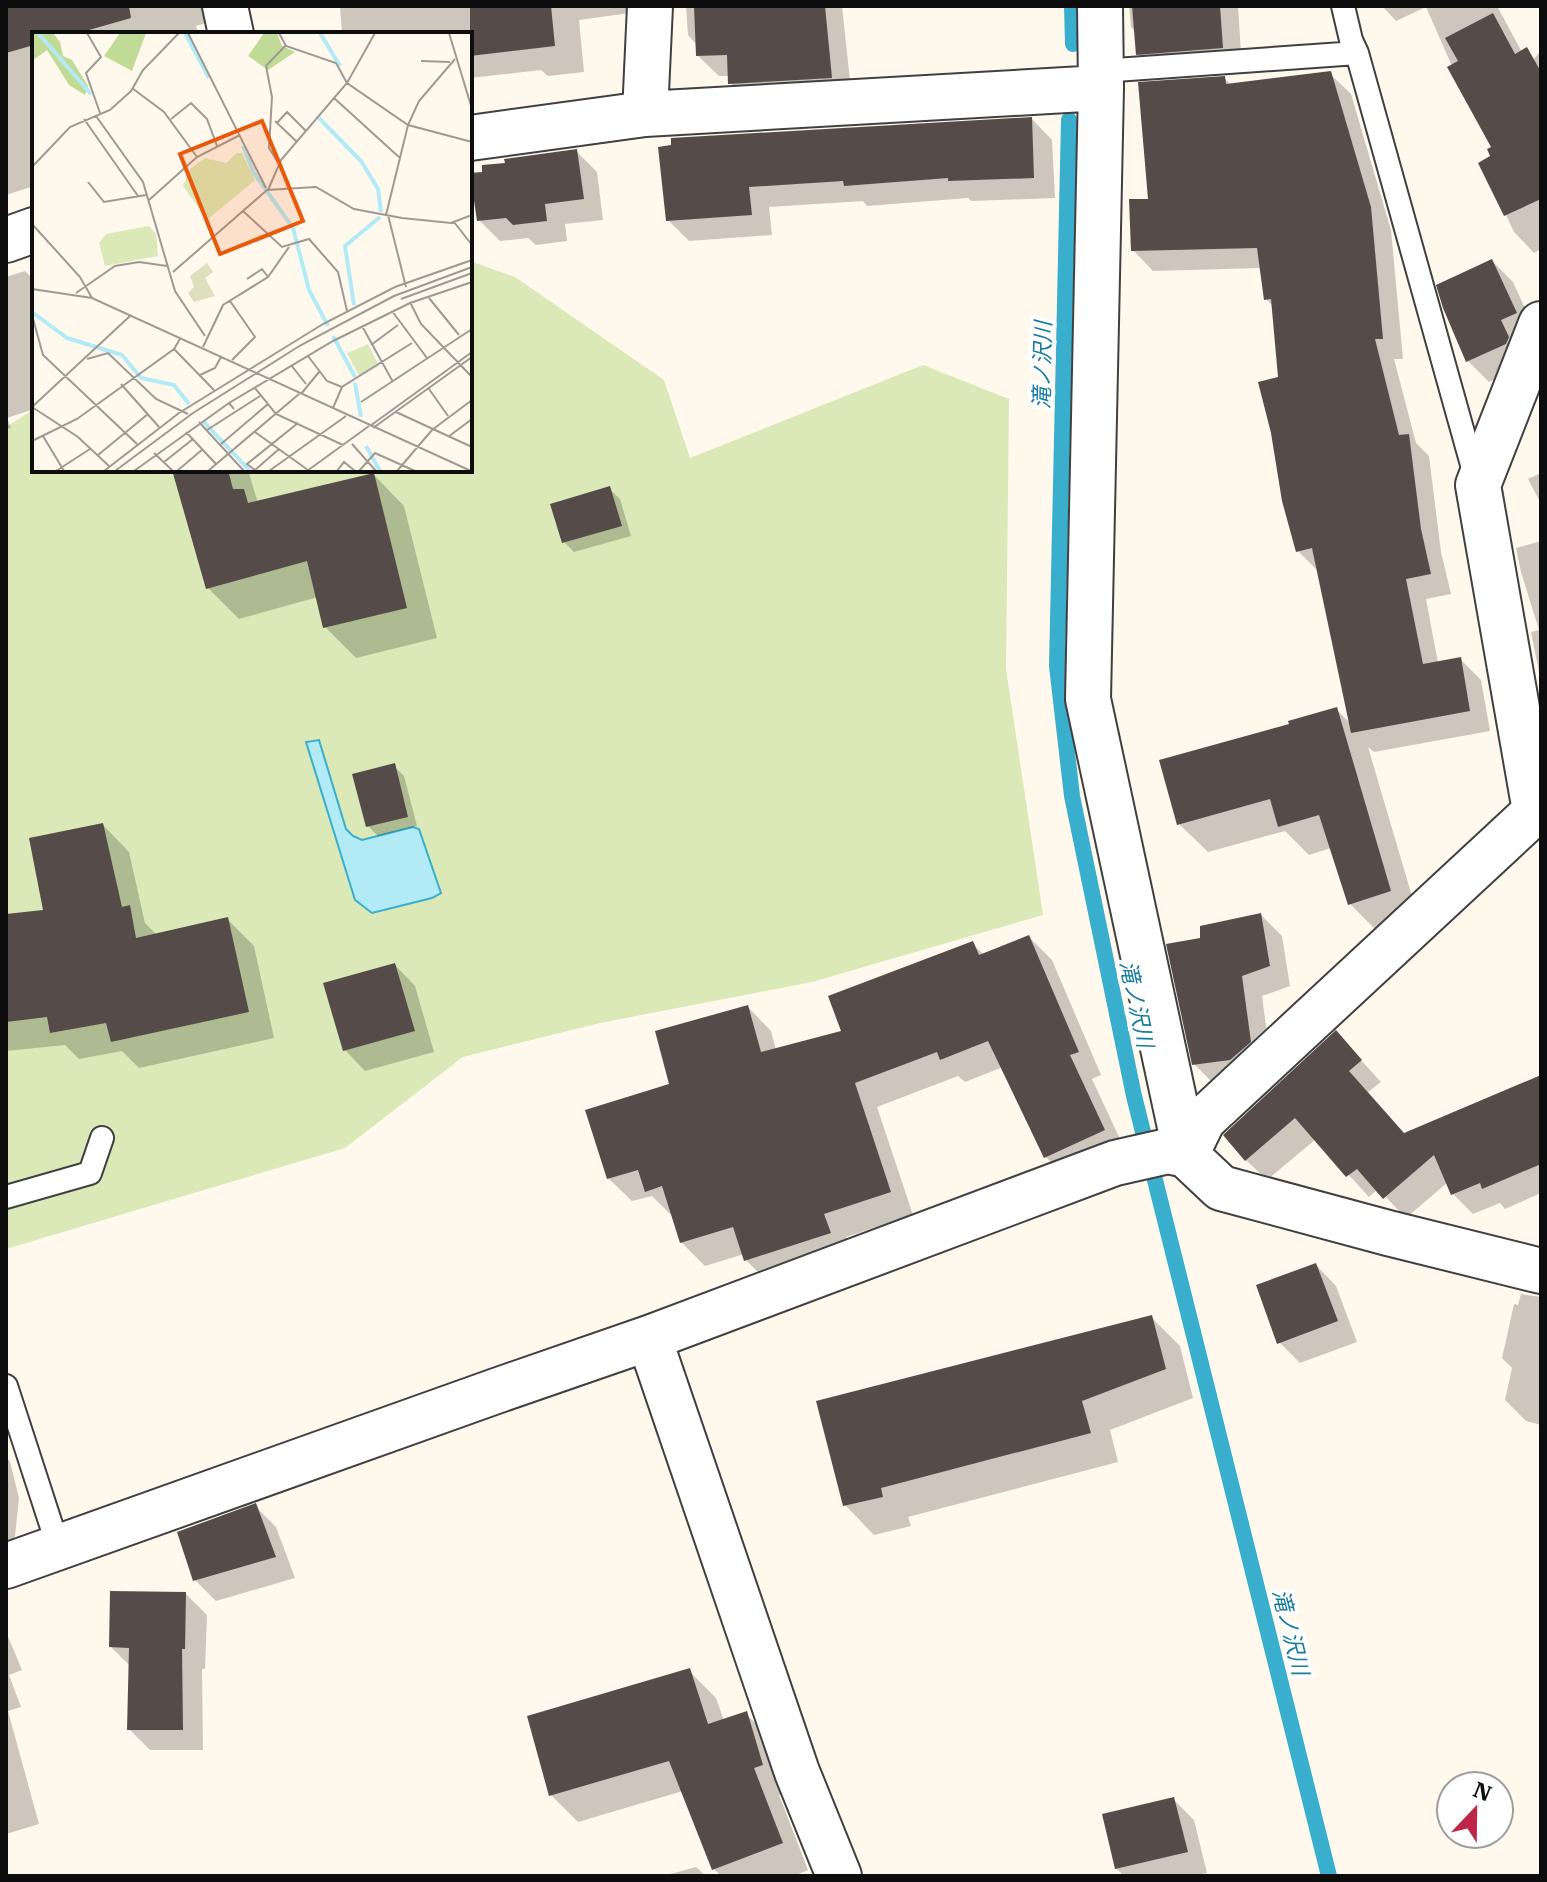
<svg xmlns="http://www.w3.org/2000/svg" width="1547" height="1882" viewBox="0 0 1547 1882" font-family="'IBM Plex Serif','Noto Sans JP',serif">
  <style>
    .green { fill: #dae9b7 }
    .water { fill: #b2eaf6; stroke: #39aecd; stroke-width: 2 }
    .shadow { fill: #0003 }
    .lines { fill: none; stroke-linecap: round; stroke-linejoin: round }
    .stream { stroke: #39aecd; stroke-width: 16 }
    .building { fill: #554c49 }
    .lane-casing { stroke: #404040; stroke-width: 26 }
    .street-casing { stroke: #404040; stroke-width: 48 }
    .lane { stroke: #fff; stroke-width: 22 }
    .street { stroke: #fff; stroke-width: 44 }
    .labels { text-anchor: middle; stroke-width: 8; stroke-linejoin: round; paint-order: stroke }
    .water-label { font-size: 22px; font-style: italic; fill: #167d9e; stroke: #fff }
    .inset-river { fill: none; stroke: #b2eaf6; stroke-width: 4 }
    .inset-road { fill: none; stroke: #9e9a93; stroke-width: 2 }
    .view { fill: #e8590c; fill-opacity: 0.15; stroke: #e8590c; stroke-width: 4 }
    .inset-edge { fill: none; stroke: #0d0d0d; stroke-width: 4 }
  </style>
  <rect width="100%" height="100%" fill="#fff8ed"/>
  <path class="green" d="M 470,261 L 515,277 L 664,380 L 690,458 L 923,365 L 1009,399 L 1006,669 L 1043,915 L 812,982 L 600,1023 L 463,1057 L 345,1148 L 6,1249 L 6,427 L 34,409 L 34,470 L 470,470 Z"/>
  <path class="water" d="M 319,740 L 346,829 L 353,836 L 362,840 L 413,827 L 419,829 L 441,893 L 432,898 L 372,913 L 355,900 L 306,742 Z"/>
  <path class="shadow" d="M 6,6 L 202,6 L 206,23 L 196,26 L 199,34 L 34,34 L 34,186 L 6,195 Z
    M 340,6 L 656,6 L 652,10 L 579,20 L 584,72 L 548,76 L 541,70 L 470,78 L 470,34 L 330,34 L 342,32 Z
    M 686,6 L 842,6 L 852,99 L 751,104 L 730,83 L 730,76 L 719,76 L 698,56 L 697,45 L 688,35 Z
    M 1129,6 L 1238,6 L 1242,68 L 1158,74 L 1138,54 L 1136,32 L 1131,27 Z
    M 1382,6 L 1497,6 L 1529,65 L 1541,50 L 1541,249 L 1534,253 L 1514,232 L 1481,163 L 1493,157 L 1494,148 L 1452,66 L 1426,7 L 1396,21 Z
    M 1330,74 L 1351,94 L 1391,230 L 1403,359 L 1394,359 L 1416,443 L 1429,456 L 1441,552 L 1451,594 L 1426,599 L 1438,663 L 1460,659 L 1481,680 L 1490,731 L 1374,752 L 1368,747 L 1419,920 L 1378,932 L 1350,904 L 1331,848 L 1309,855 L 1285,831 L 1208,852 L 1179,824 L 1291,726 L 1336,709 L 1351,724 L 1319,572 L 1298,551 L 1274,307 L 1266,299 L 1261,268 L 1153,271 L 1133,250 L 1150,201 L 1224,78 L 1231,85 Z
    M 1032,119 L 1052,140 L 1055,198 L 971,201 L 968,198 L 867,206 L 863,201 L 769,207 L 772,235 L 689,241 L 668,220 L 660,148 Z
    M 576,151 L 597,172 L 603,220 L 565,224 L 567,241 L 536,245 L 528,238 L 500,241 L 479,220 Z
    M 1492,261 L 1513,282 L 1538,337 L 1527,365 L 1489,382 L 1468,361 L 1445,307 Z
    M 25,271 L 34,280 L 34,409 L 7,418 L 11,428 L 6,429 L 6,277 Z
    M 174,470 L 248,470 L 258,503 L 374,475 L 404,506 L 437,638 L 356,658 L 325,627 L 318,597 L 239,619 L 208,588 Z
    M 1541,473 L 1541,504 L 1528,479 Z
    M 609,489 L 620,499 L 631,536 L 574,552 L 564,542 Z
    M 1541,541 L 1541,682 L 1531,632 L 1539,630 L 1521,572 L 1516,548 Z
    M 394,766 L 404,776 L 417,826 L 378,836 L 368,826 Z
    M 103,825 L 129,852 L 145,923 L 157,935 L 227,919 L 254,946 L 274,1038 L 139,1068 L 122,1051 L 79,1059 L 65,1045 L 6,1051 L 6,916 L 46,912 Z
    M 1261,915 L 1282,936 L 1290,986 L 1262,996 L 1271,1063 L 1215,1085 L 1194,1064 L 1202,940 Z
    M 1029,937 L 1052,960 L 1101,1075 L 1092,1079 L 1127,1154 L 1069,1180 L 1046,1157 L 1003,1067 L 965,1082 L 958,1076 L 877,1107 L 913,1215 L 846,1237 L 853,1256 L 770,1284 L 746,1260 L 744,1254 L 705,1266 L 681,1242 L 673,1213 L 670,1214 L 652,1196 L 632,1201 L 608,1178 L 671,1086 L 748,1007 L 771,1031 L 776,1050 L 844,1032 L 973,944 L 984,955 Z
    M 395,965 L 415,986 L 434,1052 L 365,1071 L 345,1050 Z
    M 1336,1033 L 1381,1082 L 1368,1092 L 1405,1135 L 1541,1077 L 1541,1193 L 1505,1209 L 1500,1203 L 1473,1214 L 1453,1194 L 1448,1182 L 1406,1218 L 1378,1189 L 1369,1197 L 1316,1139 L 1267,1180 L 1246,1160 Z
    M 1316,1265 L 1336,1286 L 1357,1342 L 1300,1363 L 1279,1342 Z
    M 1521,1294 L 1541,1297 L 1541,1425 L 1526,1421 L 1505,1400 L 1512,1368 L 1502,1358 L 1514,1304 L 1518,1305 Z
    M 1151,1317 L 1180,1346 L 1193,1398 L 1110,1430 L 1118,1462 L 908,1517 L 911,1526 L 874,1535 L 845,1505 Z
    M 6,1456 L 10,1462 L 19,1498 L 15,1536 L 6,1554 Z
    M 255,1506 L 276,1527 L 295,1578 L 216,1601 L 195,1580 Z
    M 186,1594 L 207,1615 L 205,1669 L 202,1669 L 203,1750 L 150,1750 L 129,1729 L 130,1666 L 111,1647 Z
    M 6,1632 L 22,1670 L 9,1675 L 21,1707 L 8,1711 L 39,1824 L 6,1834 Z
    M 689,1671 L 716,1698 L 724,1721 L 746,1714 L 773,1741 L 789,1792 L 779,1795 L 808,1870 L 794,1876 L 721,1876 L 714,1869 L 683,1791 L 578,1822 L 550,1794 Z
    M 1173,1799 L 1194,1820 L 1207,1873 L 1193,1876 L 1124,1876 L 1116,1868 Z
    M 696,1867 L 706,1876 L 663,1876 Z"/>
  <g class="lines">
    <path class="stream" d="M 1072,6 L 1073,44
      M 1069,120 L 1057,666 L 1072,796 L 1134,1096 L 1329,1876"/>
  </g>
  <path class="building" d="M 6,6 L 129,6 L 131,18 L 75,34 L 34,34 L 34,45 L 6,53 Z
    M 470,6 L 551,6 L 555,46 L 470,56 Z
    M 694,6 L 825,6 L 832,78 L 728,84 L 727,55 L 696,56 Z
    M 1132,6 L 1220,6 L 1223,48 L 1136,55 Z
    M 1493,13 L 1515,54 L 1527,47 L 1541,72 L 1541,199 L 1504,216 L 1478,163 L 1490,156 L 1487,149 L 1491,147 L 1447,67 L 1458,61 L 1445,38 Z
    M 1331,71 L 1371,207 L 1383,339 L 1375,339 L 1399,435 L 1409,434 L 1421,529 L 1431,574 L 1406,579 L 1423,664 L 1461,657 L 1470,711 L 1351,733 L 1312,548 L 1296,552 L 1282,501 L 1271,433 L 1258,382 L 1278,377 L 1271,299 L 1264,300 L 1257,248 L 1131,251 L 1129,199 L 1148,199 L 1138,82 L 1225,76 L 1226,84 Z
    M 1032,117 L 1034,178 L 948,181 L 948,178 L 844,186 L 843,181 L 749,187 L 752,215 L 666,221 L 658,147 L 671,145 L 671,138 Z
    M 577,149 L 584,199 L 545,204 L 547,221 L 513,225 L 506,218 L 477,221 L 470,173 L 482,172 L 482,165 L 505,163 L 504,159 Z
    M 1492,259 L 1517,313 L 1501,320 L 1509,337 L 1506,344 L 1466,362 L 1443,308 L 1436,285 Z
    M 172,470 L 228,470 L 233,489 L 244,489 L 248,503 L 374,473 L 407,608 L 323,628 L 307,561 L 206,589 Z
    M 610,486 L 622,526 L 562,543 L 550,504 Z
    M 1337,707 L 1391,891 L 1348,905 L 1319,815 L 1278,827 L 1270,799 L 1177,825 L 1159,760 L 1289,724 L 1288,721 Z
    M 395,763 L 408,817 L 366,827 L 352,774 Z
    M 103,823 L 122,907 L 130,905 L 136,938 L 228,917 L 249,1012 L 111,1042 L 106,1023 L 50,1033 L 47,1017 L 6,1022 L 6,914 L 43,910 L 29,838 Z
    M 1261,913 L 1270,966 L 1242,976 L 1251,1042 L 1230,1060 L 1192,1065 L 1166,944 L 1200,938 L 1200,926 Z
    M 1029,935 L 1079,1052 L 1070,1055 L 1105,1130 L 1044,1158 L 988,1041 L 940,1060 L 937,1052 L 855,1083 L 891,1192 L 824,1214 L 831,1233 L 744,1261 L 733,1227 L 680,1243 L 662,1186 L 645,1192 L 638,1170 L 607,1179 L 585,1110 L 669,1084 L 655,1031 L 748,1005 L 761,1052 L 841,1031 L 828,996 L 973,941 L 979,955 Z
    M 395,963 L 415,1031 L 343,1051 L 323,983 Z
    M 1336,1030 L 1362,1060 L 1349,1071 L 1404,1133 L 1541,1075 L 1541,1164 L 1482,1189 L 1480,1183 L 1451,1195 L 1434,1155 L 1383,1199 L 1357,1169 L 1346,1177 L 1295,1118 L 1245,1161 L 1223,1135 Z
    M 1316,1263 L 1338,1321 L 1277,1344 L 1256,1285 Z
    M 1152,1315 L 1166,1369 L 1082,1401 L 1091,1433 L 881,1488 L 883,1497 L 843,1506 L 816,1401 Z
    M 256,1503 L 276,1557 L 193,1581 L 177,1532 Z
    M 110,1591 L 186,1592 L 185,1649 L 182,1649 L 183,1730 L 127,1730 L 129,1648 L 109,1647 Z
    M 690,1668 L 708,1724 L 747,1711 L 763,1765 L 754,1768 L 783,1843 L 712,1870 L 669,1761 L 549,1796 L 527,1716 Z
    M 1174,1797 L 1188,1852 L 1115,1869 L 1102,1814 Z"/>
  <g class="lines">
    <defs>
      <path id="lane" d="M 1343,6 L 1351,40 L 1357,53
        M 1101,71 L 1357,53 L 1476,479
        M 6,1197 L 90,1173 L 102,1138
        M 6,1386 L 58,1546"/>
      <path id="street" d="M 225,6 L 231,34
        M 1100,6 L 1101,88 L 1088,699 L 1186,1155
        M 645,114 L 650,6
        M 470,138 L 645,114 L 1101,88
        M 6,240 L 34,230
        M 1535,811 L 1478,485 L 1541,324
        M 1186,1155 L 1203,1120 L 1541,806
        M 649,1338 L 797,1772 L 839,1876
        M 6,1566 L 496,1391 L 649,1338 L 1115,1163 L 1168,1151 L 1186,1155 L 1221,1188 L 1388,1233 L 1541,1271"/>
    </defs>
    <use href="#lane" class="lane-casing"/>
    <use href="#street" class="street-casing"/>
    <use href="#lane" class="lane"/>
    <use href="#street" class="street"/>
  </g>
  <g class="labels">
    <g class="water-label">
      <text transform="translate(1042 365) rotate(-89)" y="8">滝ノ沢川</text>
      <text transform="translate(1137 1004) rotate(78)" y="8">滝ノ沢川</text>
      <text transform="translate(1291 1632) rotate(76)" y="8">滝ノ沢川</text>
    </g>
  </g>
  <g transform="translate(32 32)">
    <rect width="440" height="440" fill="#fff8ed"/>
    <path d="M 205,121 L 210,121 L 223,148 L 175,188 L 151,154 L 158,137 L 173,126 L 194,131 ZM 117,194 L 124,202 L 126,224 L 73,234 L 67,211 L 74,202 ZM 336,312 L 347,334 L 327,344 L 315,321 Z" fill="#dae9b7"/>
    <path d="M 0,1 L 21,1 L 28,10 L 31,24 L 40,28 L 56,54 L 53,63 L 37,53 L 15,18 L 0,29 ZM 88,1 L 114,1 L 100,39 L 72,24 ZM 232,1 L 245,1 L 250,14 L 263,20 L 236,38 L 216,24 Z" fill="#c1da96"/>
    <path d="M 175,231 L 181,240 L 173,246 L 183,264 L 162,270 L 156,261 L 162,255 L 158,244 Z" fill="#dce0be"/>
    <path class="inset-river" d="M 6,1 L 59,62M 153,1 L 177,46M 288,1 L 308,34M 287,86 L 329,129 L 346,157 L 349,180M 211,114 L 222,141 L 261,196 L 277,258 L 296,294M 322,273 L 313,214 L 348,185M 0,280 L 35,306 L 90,323 L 109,346 L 142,353 L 157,372M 301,304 L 323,345M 323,351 L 329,385M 172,390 L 218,439M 334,414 L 348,439"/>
    <path class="inset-road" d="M 55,1 L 69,25 L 54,41 L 68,81M 156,1 L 234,156M 247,1 L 254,14 L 304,31 L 315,51 L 376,93 L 440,110M 417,1 L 440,77M 389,29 L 418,30M 100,56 L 132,80 L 165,125M 302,66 L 368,126M 64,84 L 111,150 L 143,259 L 173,304M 52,87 L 106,164M 139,87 L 159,71 L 175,87 L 185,114M 243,89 L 264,109M 245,91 L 255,80 L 274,99M 247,132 L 237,116 L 240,65 L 234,34 L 253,14M 0,135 L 38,95 L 78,78 L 99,59 L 111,38 L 147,1M 56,150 L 72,170 L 114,163M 236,158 L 249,128 L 315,51 L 343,1M 117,168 L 165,125 L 208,103M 211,179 L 250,215 L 277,207 L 306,240 L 315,279M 354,183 L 376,93 L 387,69 L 423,27M 356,183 L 374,255M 422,190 L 440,213M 0,192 L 48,245 L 60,266M 141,240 L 235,158 L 284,155 L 322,177 L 370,186 L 419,191 L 440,183M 215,247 L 230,237 L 236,245M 0,257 L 60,266 L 439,439M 44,261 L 83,234 L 107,230 L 135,234M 397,266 L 427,303M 369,267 L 440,241M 198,269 L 223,305 L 200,328M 378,270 L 389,292 L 440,345M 360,279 L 395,326M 0,283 L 11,323 L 105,412M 330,294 L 361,350M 339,313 L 366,293M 171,315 L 191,273 L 236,245 L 257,215M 142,317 L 182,358M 276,324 L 295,349 L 310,355M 55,327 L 76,321 L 124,367 L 156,382M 259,333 L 274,352M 168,343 L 183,336 L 189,325M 89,352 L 127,395M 222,355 L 244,382 L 311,413M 397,357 L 416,384M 269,362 L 287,340M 329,370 L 440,297M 0,375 L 98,284M 0,375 L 46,405 L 77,434M 301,376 L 310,355 L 380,311M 202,377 L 197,371 L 301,309 L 378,271 L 440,250M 364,380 L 440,415M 167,390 L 212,439M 338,394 L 440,320M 341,396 L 440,325M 175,398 L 228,364M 154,400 L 184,432M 223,400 L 276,438M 11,404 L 32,439M 416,405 L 440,387M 0,409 L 45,387 L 142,317 L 148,307M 189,412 L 236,372M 320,412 L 344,439M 247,417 L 223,438 L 215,432 L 266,391M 122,421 L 141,439M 66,423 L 116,382M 132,430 L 161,407M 24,439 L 58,417M 72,439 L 147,381 L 291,292 L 363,255 L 440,228M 83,439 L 161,381 L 269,313 L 362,264 L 440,235M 102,439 L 197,371M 145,439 L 171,417M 176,439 L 267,362M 237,439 L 314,384M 275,439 L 337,394M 305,439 L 312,430 L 323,439M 327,439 L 343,421 L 383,439M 365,439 L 400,398 L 440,368"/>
    <path class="view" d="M 230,89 L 271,189 L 188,222 L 148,122 Z"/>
    <rect width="440" height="440" class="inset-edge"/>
  </g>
  <rect width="1547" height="1882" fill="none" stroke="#0d0d0d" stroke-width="16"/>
  <g transform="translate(1475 1810) rotate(22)"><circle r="38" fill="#ffffff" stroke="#9e9e9e" stroke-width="2"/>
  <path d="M0-6L14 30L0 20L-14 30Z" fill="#bd2549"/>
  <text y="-12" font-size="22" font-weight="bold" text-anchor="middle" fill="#0d0d0d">N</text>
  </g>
</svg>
